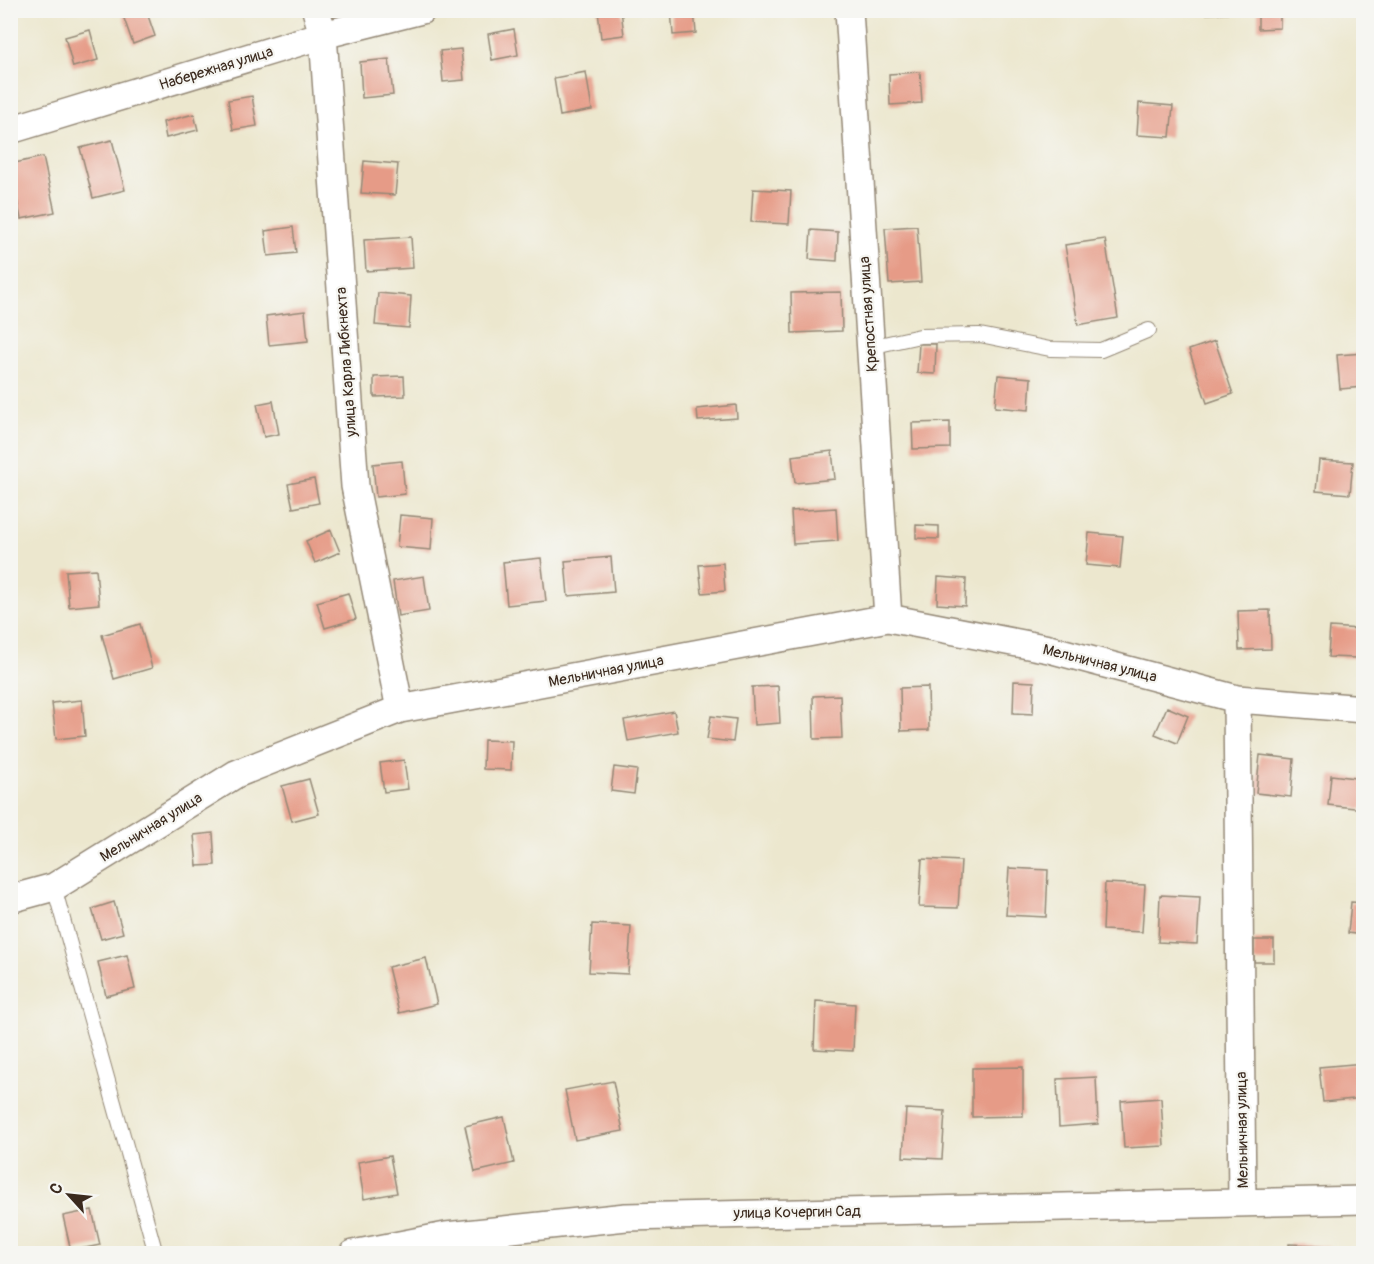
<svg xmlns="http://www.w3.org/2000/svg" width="1374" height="1264" viewBox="0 0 1374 1264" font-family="Pangolin,sans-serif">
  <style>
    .building { fill: #e69b87 }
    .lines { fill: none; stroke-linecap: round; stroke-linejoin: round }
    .lane-casing { stroke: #948876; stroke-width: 16 }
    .street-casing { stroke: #948876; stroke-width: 30 }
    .lane { stroke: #fff; stroke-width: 14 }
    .street { stroke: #fff; stroke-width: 27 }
    .labels { text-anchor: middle; stroke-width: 4.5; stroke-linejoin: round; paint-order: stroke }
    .street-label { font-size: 15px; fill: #3b2a1e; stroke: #f6f6f2 }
  </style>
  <rect width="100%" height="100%" fill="#f6f6f2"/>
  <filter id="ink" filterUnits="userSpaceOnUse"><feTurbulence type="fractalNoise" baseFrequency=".0167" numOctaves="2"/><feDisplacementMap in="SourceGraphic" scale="12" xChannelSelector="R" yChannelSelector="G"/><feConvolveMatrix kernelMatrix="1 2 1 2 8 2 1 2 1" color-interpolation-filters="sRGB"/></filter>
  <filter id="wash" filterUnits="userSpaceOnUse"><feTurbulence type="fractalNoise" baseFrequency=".008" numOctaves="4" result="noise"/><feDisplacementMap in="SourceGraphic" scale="24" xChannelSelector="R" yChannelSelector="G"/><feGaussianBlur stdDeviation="1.35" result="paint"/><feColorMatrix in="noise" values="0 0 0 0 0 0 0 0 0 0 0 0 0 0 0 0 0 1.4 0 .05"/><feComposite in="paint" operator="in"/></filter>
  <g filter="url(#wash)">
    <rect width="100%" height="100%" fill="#ece7ce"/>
    <g id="blocks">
      <path class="building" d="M 121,10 L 146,10 L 155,36 L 133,44 Z
        M 601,10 L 621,10 L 624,35 L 601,38 L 598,11 Z
        M 671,10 L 694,10 L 696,33 L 673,35 Z
        M 1206,10 L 1227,10 L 1227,13 L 1206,14 Z
        M 1258,10 L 1280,10 L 1280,28 L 1258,29 Z
        M 514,29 L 518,55 L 492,60 L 488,34 Z
        M 90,30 L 98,60 L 73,67 L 65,37 Z
        M 461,49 L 464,80 L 443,82 L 440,51 Z
        M 389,59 L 393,95 L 362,98 L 360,62 Z
        M 586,72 L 592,110 L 560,116 L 554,78 Z
        M 920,72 L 922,103 L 890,105 L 889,74 Z
        M 252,96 L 257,126 L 233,130 L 228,100 Z
        M 1139,103 L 1173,106 L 1170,137 L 1137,135 Z
        M 194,114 L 198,130 L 166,138 L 163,122 Z
        M 112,140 L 125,190 L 93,198 L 80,148 Z
        M 43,157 L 55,212 L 21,219 L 10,164 Z
        M 364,161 L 398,164 L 395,195 L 361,193 Z
        M 753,189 L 791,191 L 789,224 L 751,222 Z
        M 917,226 L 921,282 L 889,284 L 885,228 Z
        M 293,227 L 296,253 L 268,256 L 265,231 Z
        M 811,230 L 838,232 L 837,261 L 809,259 Z
        M 411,237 L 413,268 L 366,271 L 364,240 Z
        M 1105,239 L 1118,318 L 1078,325 L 1065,245 Z
        M 841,292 L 842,331 L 792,333 L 791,293 Z
        M 378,293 L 411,296 L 409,328 L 375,325 Z
        M 305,311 L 308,341 L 269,345 L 266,316 Z
        M 1215,341 L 1233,394 L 1207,403 L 1189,350 Z
        M 919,344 L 936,344 L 935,374 L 917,373 Z
        M 1364,353 L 1364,387 L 1340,389 L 1337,355 Z
        M 998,375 L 1031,378 L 1029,410 L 995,407 Z
        M 404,376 L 405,396 L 374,397 L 374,377 Z
        M 273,401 L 279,434 L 264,437 L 257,404 Z
        M 736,405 L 737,418 L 698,421 L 697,409 Z
        M 950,422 L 950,448 L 913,449 L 912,423 Z
        M 832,451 L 835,479 L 795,483 L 792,456 Z
        M 1319,460 L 1353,462 L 1350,494 L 1316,491 Z
        M 402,461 L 405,494 L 376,497 L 373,464 Z
        M 314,479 L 319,503 L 293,508 L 288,484 Z
        M 836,508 L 838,541 L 793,544 L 791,511 Z
        M 400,515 L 433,518 L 431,550 L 397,547 Z
        M 916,525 L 939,526 L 939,539 L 916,538 Z
        M 331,530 L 340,552 L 315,563 L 306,541 Z
        M 1089,533 L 1123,536 L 1120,568 L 1086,565 Z
        M 611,557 L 614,592 L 568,596 L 565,561 Z
        M 541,558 L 546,601 L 507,605 L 503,562 Z
        M 723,563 L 725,591 L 702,593 L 699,565 Z
        M 96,569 L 99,604 L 69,607 L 66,571 Z
        M 424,576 L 429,611 L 398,616 L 393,581 Z
        M 938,577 L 966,579 L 965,606 L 937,604 Z
        M 348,593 L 356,619 L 325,628 L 317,602 Z
        M 1270,610 L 1271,649 L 1239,650 L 1238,611 Z
        M 140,624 L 152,668 L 114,679 L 102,635 Z
        M 1330,627 L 1359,629 L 1357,658 L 1328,657 Z
        M 1014,681 L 1034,682 L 1033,714 L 1013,713 Z
        M 778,686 L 780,723 L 754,725 L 752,687 Z
        M 928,687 L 929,730 L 901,731 L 900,688 Z
        M 840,695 L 842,738 L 814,739 L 813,696 Z
        M 82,700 L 85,736 L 56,739 L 52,703 Z
        M 1167,707 L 1188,716 L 1177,743 L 1155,734 Z
        M 674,711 L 678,732 L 628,741 L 624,720 Z
        M 711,716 L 736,719 L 733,742 L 707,739 Z
        M 484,740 L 512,741 L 511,770 L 483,769 Z
        M 1260,755 L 1294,759 L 1291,797 L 1256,793 Z
        M 404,760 L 408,789 L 384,792 L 380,763 Z
        M 614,767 L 637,770 L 634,794 L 611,791 Z
        M 1331,775 L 1364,779 L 1363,809 L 1328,805 Z
        M 309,779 L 319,814 L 292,821 L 282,786 Z
        M 213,833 L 215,865 L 197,866 L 194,835 Z
        M 922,859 L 961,861 L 958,908 L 919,907 Z
        M 1009,868 L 1048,870 L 1046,917 L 1006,915 Z
        M 1105,883 L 1145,885 L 1142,932 L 1103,930 Z
        M 1160,895 L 1200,897 L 1197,944 L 1158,942 Z
        M 114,902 L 123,933 L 101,939 L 92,909 Z
        M 1351,902 L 1364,903 L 1364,935 L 1348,933 Z
        M 592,924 L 631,926 L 628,974 L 589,972 Z
        M 1254,940 L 1274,940 L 1274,962 L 1254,962 Z
        M 127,955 L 135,989 L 106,996 L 98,962 Z
        M 426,958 L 437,1004 L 399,1013 L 388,967 Z
        M 816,1001 L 855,1004 L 853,1051 L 814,1049 Z
        M 1364,1063 L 1364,1098 L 1323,1102 L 1319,1067 Z
        M 1023,1067 L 1023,1116 L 972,1117 L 972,1068 Z
        M 1096,1077 L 1098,1124 L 1059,1127 L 1057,1079 Z
        M 613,1081 L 623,1131 L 575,1140 L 565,1090 Z
        M 1161,1098 L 1164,1146 L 1124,1148 L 1121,1101 Z
        M 906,1109 L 945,1111 L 942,1159 L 903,1157 Z
        M 504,1117 L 514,1163 L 475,1172 L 465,1126 Z
        M 390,1156 L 397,1193 L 364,1199 L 358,1162 Z
        M 92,1210 L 100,1245 L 71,1251 L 63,1216 Z
        M 1289,1244 L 1329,1246 L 1328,1254 L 1289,1254 Z"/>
    </g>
  </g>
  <g filter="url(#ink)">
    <use href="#blocks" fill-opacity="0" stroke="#948876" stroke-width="1.5"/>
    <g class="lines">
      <defs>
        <path id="lane" d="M 870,347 L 920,336 L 980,335 L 1050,349 L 1101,350 L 1149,330
          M 54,887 L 156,1254"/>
        <path id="street" d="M 316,10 L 323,35 L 355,486 L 400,709
          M 849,10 L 888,618
          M 10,130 L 323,35 L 422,10
          M 1237,699 L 1242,1202
          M 10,899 L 54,887 L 236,774 L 400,709 L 888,618 L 1049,649 L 1237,699 L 1364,709
          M 353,1254 L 446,1236 L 626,1217 L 1364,1200"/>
      </defs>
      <use href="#lane" class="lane-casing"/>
      <use href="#street" class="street-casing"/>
      <use href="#lane" class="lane"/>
      <use href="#street" class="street"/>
    </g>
  </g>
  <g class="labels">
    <g class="street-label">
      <text transform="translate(216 68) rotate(-17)" y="5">Набережная улица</text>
      <text transform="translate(868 314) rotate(-94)" y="5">Крепостная улица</text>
      <text transform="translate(346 362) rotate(-94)" y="5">улица Карла Либкнехта</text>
      <text transform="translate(1100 663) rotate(14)" y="5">Мельничная улица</text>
      <text transform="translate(606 671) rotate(-11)" y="5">Мельничная улица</text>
      <text transform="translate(151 827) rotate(-32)" y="5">Мельничная улица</text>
      <text transform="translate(1242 1130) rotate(-91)" y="5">Мельничная улица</text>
      <text transform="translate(797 1212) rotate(-1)" y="5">улица Кочергин Сад</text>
    </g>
  </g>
  <rect width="1374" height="1264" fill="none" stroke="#f6f6f2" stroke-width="36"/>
  <g transform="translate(69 1195) rotate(297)" stroke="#f6f6f2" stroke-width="4.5" paint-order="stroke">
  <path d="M0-4.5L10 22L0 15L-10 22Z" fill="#3b2a1e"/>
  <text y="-9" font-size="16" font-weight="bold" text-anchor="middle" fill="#3b2a1e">С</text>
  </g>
</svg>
